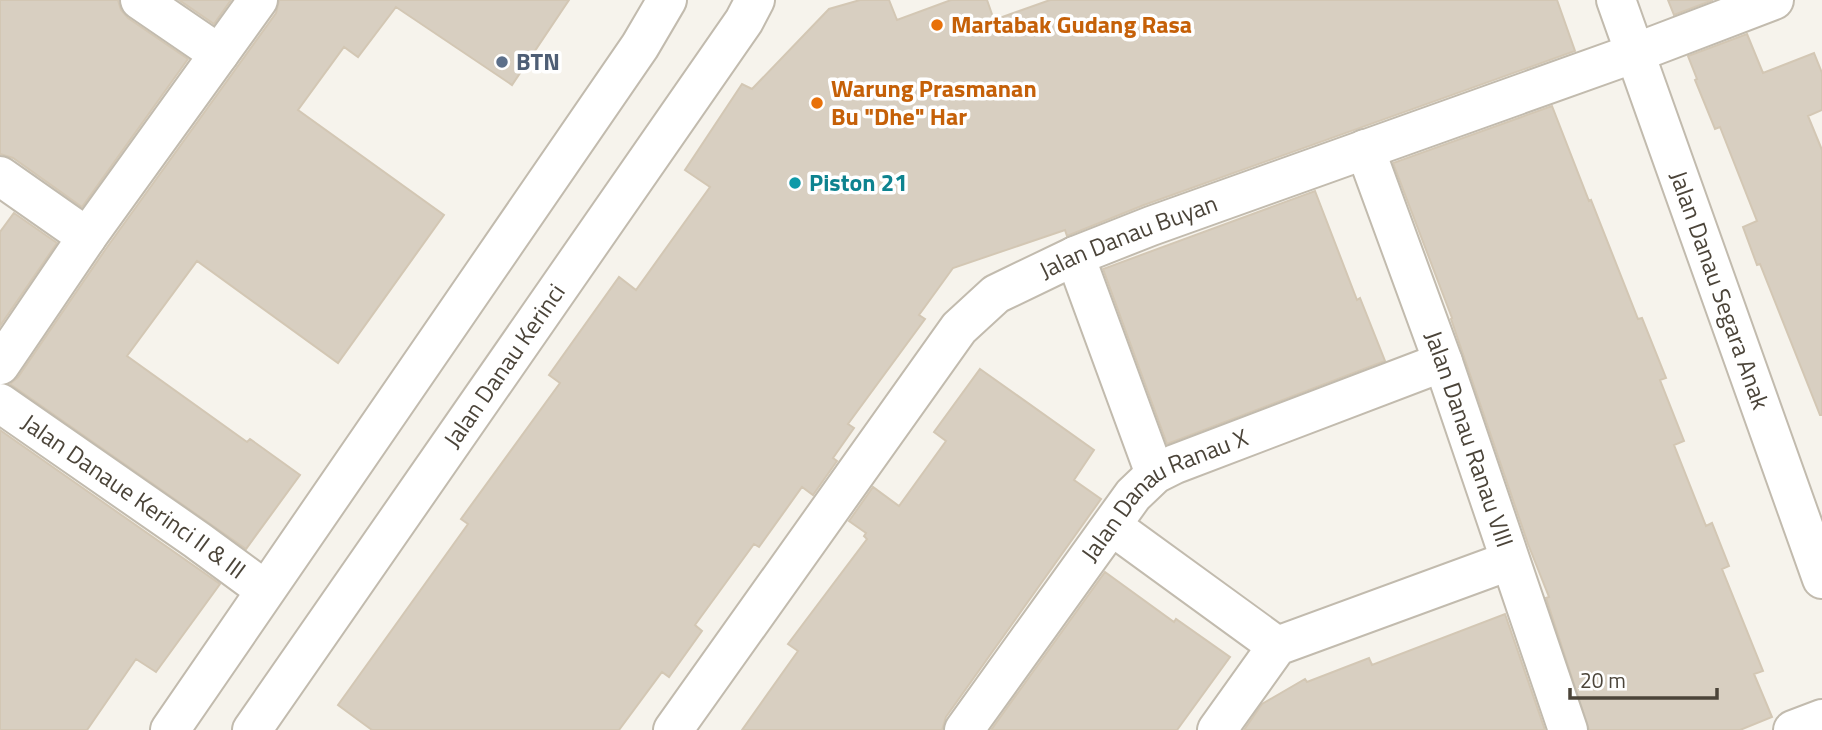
<svg xmlns="http://www.w3.org/2000/svg" width="1822" height="730" viewBox="0 0 1822 730" font-family="'Titillium Web',sans-serif">
  <style>
    .building { fill: #d8cfc1; stroke: #d3c7b4; stroke-width: 2 }
    .lines { fill: none; stroke-linecap: round; stroke-linejoin: round }
    .minor-casing { stroke: #c2bbae; stroke-width: 42 }
    .minor { stroke: #fff; stroke-width: 38 }
    .food-dot { fill: #e8710a; stroke: #fff; stroke-width: 2.5 }
    .service-dot { fill: #5c6f8a; stroke: #fff; stroke-width: 2.5 }
    .culture-dot { fill: #0f9aa8; stroke: #fff; stroke-width: 2.5 }
    .labels { text-anchor: middle; stroke-width: 7; stroke-linejoin: round; paint-order: stroke }
    .food-label { font-size: 24px; font-weight: bold; fill: #c56008; stroke: #fff; text-anchor: start }
    .service-label { font-size: 24px; font-weight: bold; fill: #4e5e75; stroke: #fff; text-anchor: start }
    .culture-label { font-size: 24px; font-weight: bold; fill: #0d838f; stroke: #fff; text-anchor: start }
    .street-label { font-size: 24px; fill: #4b4439; stroke: #fff }
  </style>
  <rect width="100%" height="100%" fill="#f6f3ec"/>
  <path class="building" d="M 0,0 L 118,0 L 121,10 L 128,18 L 188,59 L 82,207 L 13,158 L 0,154 Z
    M 179,0 L 231,0 L 214,24 Z
    M 279,0 L 569,0 L 512,85 L 396,7 L 358,57 L 344,47 L 298,110 L 444,215 L 338,363 L 197,261 L 127,356 L 247,442 L 250,439 L 300,475 L 246,549 L 10,384 L 18,377 L 105,250 L 276,13 Z
    M 860,0 L 889,0 L 897,20 L 951,0 L 987,0 L 994,20 L 1050,0 L 1557,0 L 1575,51 L 1144,205 L 1067,236 L 1065,230 L 953,268 L 919,315 L 925,319 L 848,424 L 854,428 L 833,458 L 837,461 L 813,495 L 802,487 L 759,547 L 754,544 L 695,625 L 702,631 L 669,677 L 662,672 L 619,730 L 372,730 L 338,705 L 468,524 L 461,519 L 560,383 L 549,375 L 619,277 L 636,290 L 710,187 L 685,170 L 742,84 L 752,89 L 829,9 Z
    M 1668,0 L 1713,0 L 1674,15 Z
    M 1747,34 L 1763,73 L 1814,53 L 1822,73 L 1822,110 L 1808,116 L 1822,150 L 1822,415 L 1820,415 L 1760,264 L 1757,265 L 1743,227 L 1757,221 L 1720,127 L 1715,129 L 1695,80 L 1697,79 L 1688,56 Z
    M 1552,106 L 1589,201 L 1591,200 L 1638,319 L 1642,318 L 1666,378 L 1660,380 L 1684,441 L 1674,445 L 1706,526 L 1712,523 L 1729,566 L 1722,569 L 1763,671 L 1754,674 L 1772,717 L 1740,730 L 1589,730 L 1546,598 L 1549,597 L 1528,544 L 1451,319 L 1452,318 L 1393,163 Z
    M 1315,191 L 1357,300 L 1360,298 L 1385,361 L 1167,444 L 1103,269 Z
    M 14,213 L 57,243 L 0,326 L 0,232 Z
    M 980,369 L 1094,450 L 1074,480 L 1101,499 L 946,717 L 942,730 L 742,730 L 798,651 L 788,644 L 867,539 L 864,536 L 866,533 L 849,521 L 873,487 L 899,506 L 946,441 L 934,432 Z
    M 0,430 L 220,584 L 156,672 L 136,659 L 87,730 L 0,730 Z
    M 1105,572 L 1174,622 L 1176,619 L 1230,657 L 1177,730 L 991,730 Z
    M 1505,614 L 1545,730 L 1244,730 L 1262,704 L 1305,679 L 1307,682 L 1369,658 L 1372,665 Z"/>
  <g class="lines">
    <defs>
      <g id="minor">
        <path d="M 140,0 L 219,54"/>
        <path id="s1" d="M 1616,0 L 1822,579"/>
        <path id="s2" d="M 1365,149 L 1443,362 L 1568,730"/>
        <path d="M 0,176 L 87,237"/>
        <path d="M 1075,256 L 1155,474"/>
        <path d="M 0,365 L 87,237 L 258,0"/>
        <path id="s3" d="M 0,403 L 197,540 L 265,590"/>
        <path d="M 1112,526 L 1277,646"/>
        <path d="M 170,730 L 640,46 L 667,0"/>
        <path id="s4" d="M 252,730 L 744,21 L 755,0"/>
        <path id="s5" d="M 673,730 L 959,328 L 996,294 L 1075,256 L 1151,226 L 1635,53 L 1774,0"/>
        <path id="s6" d="M 964,730 L 1133,495 L 1155,474 L 1175,464 L 1443,362"/>
        <path d="M 1217,730 L 1277,646 L 1509,561"/>
        <path d="M 1793,730 L 1822,719"/>
      </g>
    </defs>
    <use href="#minor" class="minor-casing"/>
    <use href="#minor" class="minor"/>
  </g>
  <g class="food-dot">
    <circle cx="937" cy="25" r="7"/>
    <circle cx="817" cy="103" r="7"/>
  </g>
  <circle class="service-dot" cx="502" cy="62" r="7"/>
  <circle class="culture-dot" cx="795" cy="183" r="7"/>
  <g class="labels">
    <g class="food-label">
      <text x="951" y="33">Martabak Gudang Rasa</text>
      <text x="831" y="97">Warung Prasmanan<tspan x="831" dy="28">Bu "Dhe" Har</tspan></text>
    </g>
    <g class="service-label">
      <text x="516" y="70">BTN</text>
    </g>
    <g class="culture-label">
      <text x="809" y="191">Piston 21</text>
    </g>
    <g class="street-label">
      <text dy="8" stroke="none"><textPath href="#s5" startOffset="688">Jalan Danau Buyan</textPath></text>
      <text dy="8" stroke="none"><textPath href="#s1" startOffset="308">Jalan Danau Segara Anak</textPath></text>
      <text dy="8" stroke="none"><textPath href="#s4" startOffset="443">Jalan Danau Kerinci</textPath></text>
      <text dy="8" stroke="none"><textPath href="#s2" startOffset="308">Jalan Danau Ranau VIII</textPath></text>
      <text dy="8" stroke="none"><textPath href="#s3" startOffset="163">Jalan Danaue Kerinci II &amp; III</textPath></text>
      <text dy="8" stroke="none"><textPath href="#s6" startOffset="315">Jalan Danau Ranau X</textPath></text>
    </g>
  </g>
  <path d="M1570 688v10h147v-10" fill="none" stroke="#4b4439" stroke-width="3.5"/>
  <text x="1580" y="688" font-size="21" fill="#4b4439" stroke="#ffffff" stroke-width="5" paint-order="stroke">20 m</text>
</svg>
